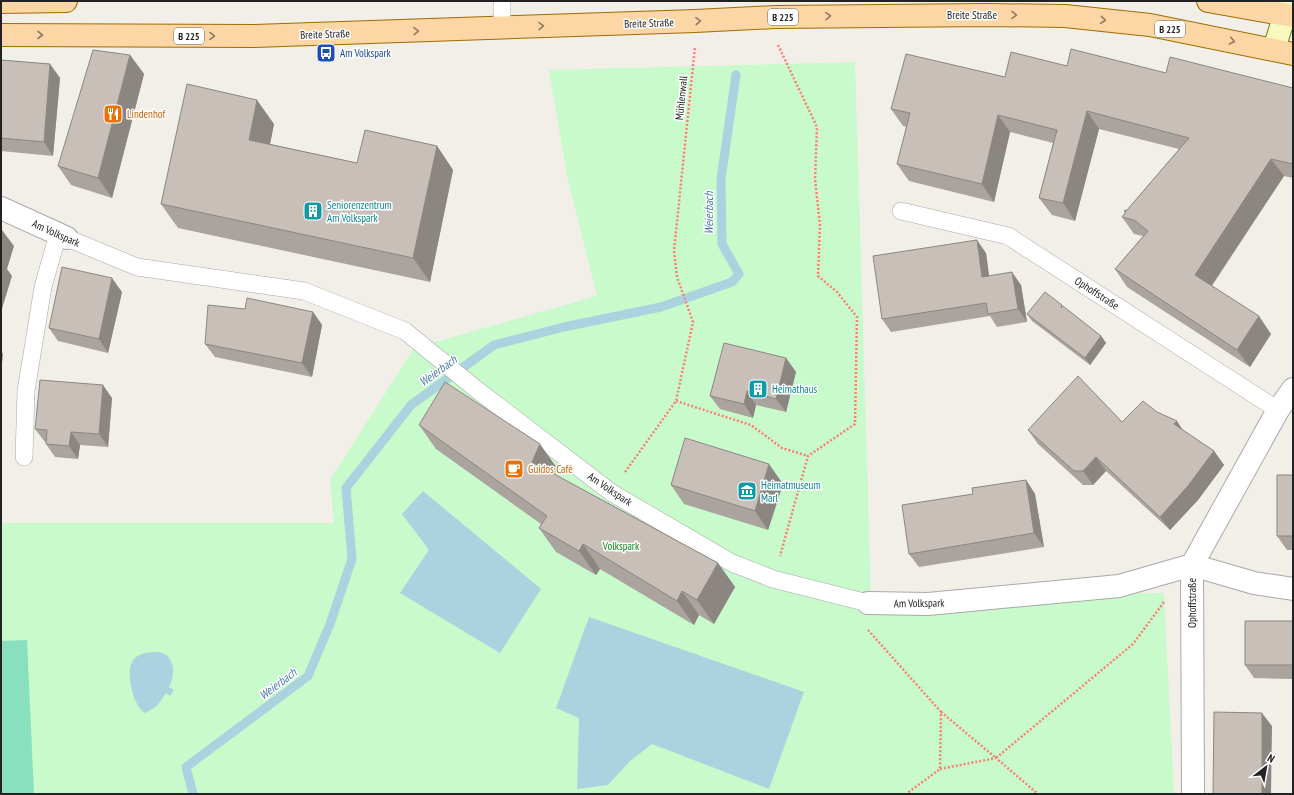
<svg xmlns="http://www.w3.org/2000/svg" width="1294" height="795" viewBox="0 0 1294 795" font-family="'PT Sans Narrow',sans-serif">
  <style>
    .park { fill: #c8facc }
    .pitch { fill: #88e0be }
    .water { fill: #aad3df }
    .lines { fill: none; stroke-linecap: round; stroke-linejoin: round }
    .stream { stroke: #aad3df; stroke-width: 9 }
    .lane-casing { stroke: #a9a9a9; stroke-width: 18 }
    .street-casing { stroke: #a9a9a9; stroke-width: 24 }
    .secondary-casing { stroke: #707d05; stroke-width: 24 }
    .primary-casing { stroke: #a06b00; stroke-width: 24 }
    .path { stroke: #fa8072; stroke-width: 2.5; stroke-dasharray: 2 2; stroke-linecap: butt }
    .lane { stroke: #fff; stroke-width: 17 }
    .street { stroke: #fff; stroke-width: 22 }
    .secondary { stroke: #f7fabf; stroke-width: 22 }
    .primary { stroke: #fcd6a4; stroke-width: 22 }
    .wall { fill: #aba49e }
    .shaded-wall { fill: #8b8681 }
    .building { fill: #c7bfb8; stroke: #8b8681 }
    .oneway { stroke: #8f7c63 }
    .labels { text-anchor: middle; stroke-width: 3; stroke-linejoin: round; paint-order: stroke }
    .shield { fill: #fff; stroke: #646464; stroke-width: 1 }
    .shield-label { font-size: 10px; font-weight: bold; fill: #222 }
    .street-label { font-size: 11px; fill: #222; stroke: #fff }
    .transit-label { font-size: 11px; fill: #164399; stroke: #fff; text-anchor: start }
    .food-label { font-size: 11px; fill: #c56008; stroke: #fff; text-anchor: start }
    .culture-label { font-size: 11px; fill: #0d838f; stroke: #fff; text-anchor: start }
    .park-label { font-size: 11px; fill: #0c8416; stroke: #fff }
    .water-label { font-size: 12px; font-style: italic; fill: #4a7aab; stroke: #fff }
  </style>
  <rect width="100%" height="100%" fill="#f2efe9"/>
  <path class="park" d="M 855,62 L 871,596 L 1164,593 L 1174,794 L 1,794 L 1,523 L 334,523 L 330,480 L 414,348 L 597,296 L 567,176 L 549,70 Z"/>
  <path class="pitch" d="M 27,640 L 34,794 L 1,794 L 1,641 Z"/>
  <path class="water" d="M 423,491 L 541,589 L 500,653 L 400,593 L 429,550 L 402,514 Z
    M 589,617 L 804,692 L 769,789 L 652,744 L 630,761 L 608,785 L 577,789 L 579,718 L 556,708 Z
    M 158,652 C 175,654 176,674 169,687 L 174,690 L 170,696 L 166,693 L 157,706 L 145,713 C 133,707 124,669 134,659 C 139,653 150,652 158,652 Z"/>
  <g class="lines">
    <path class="stream" d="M 193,794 L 186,767 L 308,676 L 330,624 L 352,559 L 346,488 L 411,405 L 494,345 L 564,327 L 661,307 L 732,282 L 739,274 L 722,244 L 721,179 L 736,75"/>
    <defs>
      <path id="lane" d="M 502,27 L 502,1
        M 901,211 L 1008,236 L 1278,410
        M 67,238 L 137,267 L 304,291 L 405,331 L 476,389 L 612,493 L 732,563 L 773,579 L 868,603
        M 24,457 L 26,391 L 43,287 L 58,234"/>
      <path id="street" d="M 1,208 L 67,238
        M 868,603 L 928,604 L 1119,586 L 1192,565 L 1254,583 L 1293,589
        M 1193,794 L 1192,565 L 1278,410 L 1293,389"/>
      <path id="secondary" d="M 1274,49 L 1289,1"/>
      <path id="primary" d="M 1208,1 L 1293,16
        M 1,2 L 66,1
        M 1,35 L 254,36 L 695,21 L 776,17 L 988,15 L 1065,16 L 1150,25 L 1293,54"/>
    </defs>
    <use href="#lane" class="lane-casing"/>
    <use href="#street" class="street-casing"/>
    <use href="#secondary" class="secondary-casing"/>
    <use href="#primary" class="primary-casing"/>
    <path class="path" d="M 778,45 L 817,127 L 815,179 L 820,225 L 818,276 L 837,292 L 857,317 L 855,424 L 808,456 L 780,556
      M 676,401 L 751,425 L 782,448 L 808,456
      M 625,472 L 676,401 L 693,322 L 677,277 L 674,251 L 695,47
      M 868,630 L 941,712 L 940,769 L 906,794
      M 941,712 L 996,758 L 1133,644 L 1164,602
      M 940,769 L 996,758 L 1038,794"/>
    <use href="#lane" class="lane"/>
    <use href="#street" class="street"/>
    <use href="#secondary" class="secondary"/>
    <use href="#primary" class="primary"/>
  </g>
  <path class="wall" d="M 130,55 L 144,74 L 112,198 L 71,185 L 58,166 Z
    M 1,60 L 50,64 L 60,78 L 53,156 L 1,151 Z
    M 1067,66 L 1166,73 L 1293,88 L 1293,178 L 1284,176 L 1212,286 L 1271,334 L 1250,367 L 1127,287 L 1115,269 L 1143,236 L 1134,234 L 1122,217 L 1125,213 L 1124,211 L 1127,210 L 1179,149 L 1099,129 L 1075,221 L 1052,215 L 1039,198 L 1053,143 L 1010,132 L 994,202 L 909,181 L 897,164 L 907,127 L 903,126 L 891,109 L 1005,77 Z
    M 274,124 L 270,144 L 357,163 L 437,146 L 453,170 L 430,282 L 178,228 L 161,204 Z
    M 986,253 L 989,276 L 1021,285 L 1027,322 L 997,327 L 990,316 L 891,332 L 882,319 Z
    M 122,292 L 108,353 L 58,341 L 49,328 Z
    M 1062,306 L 1101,336 L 1106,343 L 1090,365 L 1032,321 L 1027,314 Z
    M 245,309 L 313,312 L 322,325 L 312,377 L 215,357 L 205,344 Z
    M 786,358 L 796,372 L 786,412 L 756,405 L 753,418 L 720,409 L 710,396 Z
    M 112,398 L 108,447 L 80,445 L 78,459 L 55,457 L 46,444 L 46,442 L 45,442 L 35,429 Z
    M 419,425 L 557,468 L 554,474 L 718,563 L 735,587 L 714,624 L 699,615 L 694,625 L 600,569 L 596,575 L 556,552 L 539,528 L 541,524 L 436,449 Z
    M 1028,430 L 1183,431 L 1214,451 L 1224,465 L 1198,500 L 1170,530 L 1106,471 L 1093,485 L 1083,485 L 1038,444 Z
    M 1293,475 L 1293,550 L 1287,550 L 1277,536 Z
    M 1026,480 L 1035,494 L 1044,547 L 919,567 L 909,554 L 973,494 Z
    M 783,484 L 768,530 L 684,504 L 671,485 Z
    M 1293,621 L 1293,679 L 1254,678 L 1245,665 Z"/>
  <path class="shaded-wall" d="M 130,55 L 144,74 L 112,198 L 98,178 Z
    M 50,64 L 60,78 L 53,156 L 44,142 Z
    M 257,100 L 274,124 L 266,164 L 249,140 Z
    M 1087,111 L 1099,129 L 1075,221 L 1063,203 Z
    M 998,115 L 1010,132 L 994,202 L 982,184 Z
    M 437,146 L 453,170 L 430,282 L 413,258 Z
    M 1271,159 L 1284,176 L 1207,292 L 1195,275 Z
    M 2,230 L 14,246 L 7,269 L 12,276 L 1,312 L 1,235 Z
    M 977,240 L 986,253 L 991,290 L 982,277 Z
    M 1012,272 L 1021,285 L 1027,322 L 1018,309 Z
    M 112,278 L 122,292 L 108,353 L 99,339 Z
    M 313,312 L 322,325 L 312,377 L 302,363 Z
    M 1259,316 L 1271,334 L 1250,367 L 1237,350 Z
    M 1101,336 L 1106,343 L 1090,365 L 1085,358 Z
    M 1,350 L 3,354 L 1,373 Z
    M 786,358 L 796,372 L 786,412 L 776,399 Z
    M 103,385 L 112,398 L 108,447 L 99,434 Z
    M 747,391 L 756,405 L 753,418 L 744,404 Z
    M 1177,421 L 1186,435 L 1174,424 Z
    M 71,432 L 80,445 L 78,459 L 69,446 Z
    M 540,444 L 557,468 L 549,486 L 532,462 Z
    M 1214,451 L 1224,465 L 1198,500 L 1170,530 L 1160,517 Z
    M 1096,457 L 1106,471 L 1093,485 L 1083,471 Z
    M 769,464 L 783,484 L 768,530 L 755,511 Z
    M 1026,480 L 1035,494 L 1044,547 L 1034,533 Z
    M 583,544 L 600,569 L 596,575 L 579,551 Z
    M 718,563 L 735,587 L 714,624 L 697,600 Z
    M 682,591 L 699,615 L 694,625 L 677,601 Z
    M 1262,713 L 1272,726 L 1271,794 L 1262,794 Z"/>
  <path class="building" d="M 1071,49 L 1166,73 L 1170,57 L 1293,88 L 1293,164 L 1271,159 L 1195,275 L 1259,316 L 1237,350 L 1115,269 L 1148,231 L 1134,220 L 1122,217 L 1126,212 L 1124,211 L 1127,210 L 1189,138 L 1087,111 L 1063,203 L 1039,198 L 1057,130 L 998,115 L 982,184 L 897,164 L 910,113 L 891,109 L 906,54 L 1005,77 L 1011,52 L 1067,66 Z
    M 93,50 L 130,55 L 98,178 L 58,166 Z
    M 1,60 L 50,64 L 44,142 L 1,138 Z
    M 187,84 L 257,100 L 249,140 L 357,163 L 365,130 L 437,146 L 413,258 L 161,204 Z
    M 977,240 L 982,277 L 1012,272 L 1018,309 L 988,314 L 986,303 L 882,319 L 873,256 Z
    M 62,267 L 112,278 L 99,339 L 49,328 Z
    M 1045,292 L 1062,305 L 1061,308 L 1063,306 L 1101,336 L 1085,358 L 1027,314 Z
    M 247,298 L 313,312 L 302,363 L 205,344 L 208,305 L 245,309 Z
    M 724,343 L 786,358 L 776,399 L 747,391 L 744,404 L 710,396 Z
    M 1078,376 L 1122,422 L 1143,401 L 1157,412 L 1177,421 L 1174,424 L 1214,451 L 1188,486 L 1160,517 L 1096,457 L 1083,471 L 1074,471 L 1028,430 Z
    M 40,380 L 103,385 L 99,434 L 71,432 L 69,446 L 46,444 L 47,430 L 35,429 Z
    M 445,382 L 540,444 L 532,462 L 718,563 L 697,600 L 682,591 L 677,601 L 583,544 L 579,551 L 539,528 L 547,516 L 419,425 Z
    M 685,438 L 769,464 L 755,511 L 671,485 Z
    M 1277,475 L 1293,475 L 1293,536 L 1277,536 Z
    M 1026,480 L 1034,533 L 909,554 L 902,505 L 973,494 L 972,488 Z
    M 1245,621 L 1293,621 L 1293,665 L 1245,665 Z
    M 1214,712 L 1262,713 L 1262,794 L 1213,794 Z"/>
  <defs><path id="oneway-chevron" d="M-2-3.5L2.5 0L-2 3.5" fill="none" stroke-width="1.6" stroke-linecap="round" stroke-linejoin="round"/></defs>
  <g class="oneway">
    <use href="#oneway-chevron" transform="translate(1014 15) rotate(1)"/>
    <use href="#oneway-chevron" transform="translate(828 16) rotate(-1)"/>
    <use href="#oneway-chevron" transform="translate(1103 20) rotate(6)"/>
    <use href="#oneway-chevron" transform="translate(698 21) rotate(-3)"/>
    <use href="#oneway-chevron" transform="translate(541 26) rotate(-1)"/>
    <use href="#oneway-chevron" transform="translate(416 31) rotate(-3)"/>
    <use href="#oneway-chevron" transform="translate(40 35)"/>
    <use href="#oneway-chevron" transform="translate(212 36) rotate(1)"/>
    <use href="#oneway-chevron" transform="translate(1232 41) rotate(11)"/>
  </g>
  <defs>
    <symbol id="bus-square" viewBox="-11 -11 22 22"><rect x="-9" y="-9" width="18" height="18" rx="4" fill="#1a4fb4" stroke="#fff"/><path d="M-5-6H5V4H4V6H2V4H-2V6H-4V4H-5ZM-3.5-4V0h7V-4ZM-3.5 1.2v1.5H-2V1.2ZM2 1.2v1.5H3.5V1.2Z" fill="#fff"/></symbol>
    <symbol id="restaurant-square" viewBox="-11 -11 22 22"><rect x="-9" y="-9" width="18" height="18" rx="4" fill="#e8710a" stroke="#fff"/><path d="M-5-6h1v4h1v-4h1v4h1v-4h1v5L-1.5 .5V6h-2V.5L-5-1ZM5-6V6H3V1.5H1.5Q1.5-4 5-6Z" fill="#fff"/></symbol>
    <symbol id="building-square" viewBox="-11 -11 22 22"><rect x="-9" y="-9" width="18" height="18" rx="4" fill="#0f9aa8" stroke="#fff"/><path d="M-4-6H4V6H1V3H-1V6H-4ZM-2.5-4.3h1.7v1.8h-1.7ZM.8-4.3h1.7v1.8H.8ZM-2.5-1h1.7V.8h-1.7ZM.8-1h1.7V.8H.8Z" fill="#fff"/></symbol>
    <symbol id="cafe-square" viewBox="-11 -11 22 22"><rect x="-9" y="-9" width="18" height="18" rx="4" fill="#e8710a" stroke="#fff"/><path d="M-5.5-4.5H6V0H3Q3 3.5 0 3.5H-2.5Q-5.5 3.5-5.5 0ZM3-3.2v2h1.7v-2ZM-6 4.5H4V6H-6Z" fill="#fff"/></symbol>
    <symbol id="museum-square" viewBox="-11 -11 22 22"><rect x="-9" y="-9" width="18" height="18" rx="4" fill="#0f9aa8" stroke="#fff"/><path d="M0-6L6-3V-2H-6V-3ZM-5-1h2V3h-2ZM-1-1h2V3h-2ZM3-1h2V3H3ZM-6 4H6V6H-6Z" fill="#fff"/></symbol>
  </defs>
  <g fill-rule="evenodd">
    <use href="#bus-square" x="315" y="42" width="22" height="22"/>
    <use href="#restaurant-square" x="102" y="103" width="22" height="22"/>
    <use href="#building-square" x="302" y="200" width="22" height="22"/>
    <use href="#building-square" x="747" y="378" width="22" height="22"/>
    <use href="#cafe-square" x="503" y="458" width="22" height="22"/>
    <use href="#museum-square" x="736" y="480" width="22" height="22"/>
  </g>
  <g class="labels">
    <g class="shield">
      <rect x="768" y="9" width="30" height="16" rx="3"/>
      <rect x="1155" y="21" width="30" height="16" rx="3"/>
      <rect x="174" y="28" width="30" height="16" rx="3"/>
    </g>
    <g class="shield-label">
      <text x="783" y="21">B 225</text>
      <text x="1170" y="33">B 225</text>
      <text x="189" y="40">B 225</text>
    </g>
    <g class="street-label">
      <text x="972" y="19">Breite Straße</text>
      <text transform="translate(649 23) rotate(-2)" y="4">Breite Straße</text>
      <text transform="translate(325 34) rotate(-2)" y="4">Breite Straße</text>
      <text transform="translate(681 98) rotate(-84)" y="4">Mühlenwall</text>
      <text transform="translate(56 233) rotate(24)" y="4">Am Volkspark</text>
      <text transform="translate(1097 293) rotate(33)" y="4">Ophoffstraße</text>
      <text transform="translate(610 489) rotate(34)" y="4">Am Volkspark</text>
      <text transform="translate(919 603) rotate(-1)" y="4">Am Volkspark</text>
      <text transform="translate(1192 603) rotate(-90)" y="4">Ophoffstraße</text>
    </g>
    <g class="transit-label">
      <text x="340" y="57">Am Volkspark</text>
    </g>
    <g class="food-label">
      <text x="127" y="118">Lindenhof</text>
      <text x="528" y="473">Guidos Café</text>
    </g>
    <g class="culture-label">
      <text x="327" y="209">Seniorenzentrum<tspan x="327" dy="13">Am Volkspark</tspan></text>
      <text x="772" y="393">Heimathaus</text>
      <text x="761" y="489">Heimatmuseum<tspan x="761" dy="13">Marl</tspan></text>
    </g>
    <g class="park-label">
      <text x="621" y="550">Volkspark</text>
    </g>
    <g class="water-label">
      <text transform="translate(709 213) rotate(-90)" y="4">Weierbach</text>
      <text transform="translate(438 371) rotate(-36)" y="4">Weierbach</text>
      <text transform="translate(278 684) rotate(-37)" y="4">Weierbach</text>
    </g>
  </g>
  <rect width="1294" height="795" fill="none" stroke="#222222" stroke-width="4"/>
  <g transform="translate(1266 767) rotate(31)" stroke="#ffffff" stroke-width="3" paint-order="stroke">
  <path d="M0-3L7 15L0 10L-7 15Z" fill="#222222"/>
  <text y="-6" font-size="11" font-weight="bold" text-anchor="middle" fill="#222222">N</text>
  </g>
</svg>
